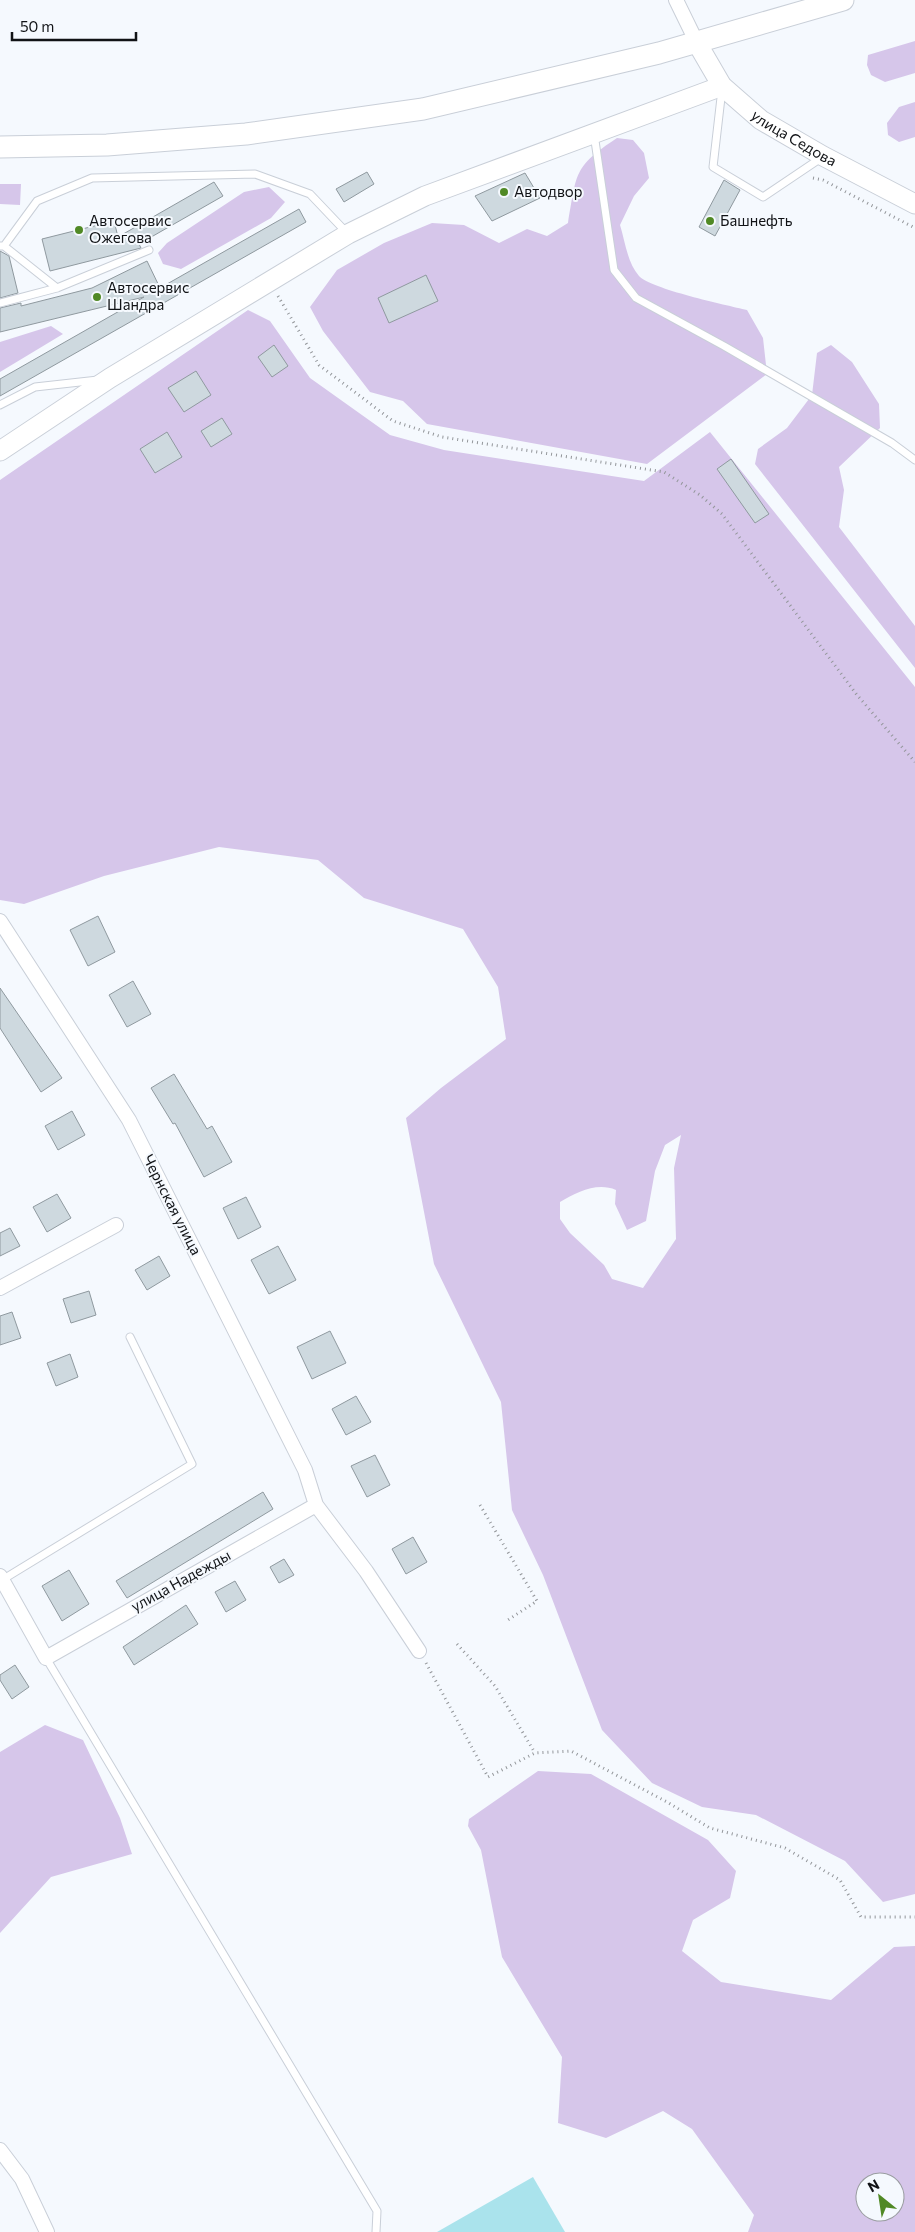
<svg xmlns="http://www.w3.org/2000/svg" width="915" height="2232" viewBox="0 0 915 2232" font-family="Commissioner,sans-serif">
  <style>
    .green { fill: #d6c6ea; fill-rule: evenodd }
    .water { fill: #aae3ec }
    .building { fill: #ced9df; stroke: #8f999f }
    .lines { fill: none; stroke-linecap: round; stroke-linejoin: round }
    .lane-casing { stroke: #c9cfd8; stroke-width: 9 }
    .street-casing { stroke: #c9cfd8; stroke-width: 16 }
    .secondary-casing { stroke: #c9cfd8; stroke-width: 21 }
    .primary-casing { stroke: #c9cfd8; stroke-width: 23 }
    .path { stroke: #93969a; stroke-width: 3; stroke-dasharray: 1 4; stroke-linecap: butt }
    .lane { stroke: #fff; stroke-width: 7 }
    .street { stroke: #fff; stroke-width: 14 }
    .secondary { stroke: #fff; stroke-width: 19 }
    .primary { stroke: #fff; stroke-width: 21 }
    .poi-dot { fill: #508925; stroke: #f5f9fe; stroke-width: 2 }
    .labels { text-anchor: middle; stroke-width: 4; stroke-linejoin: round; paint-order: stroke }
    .street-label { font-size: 15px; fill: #111316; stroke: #f5f9fe }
    .poi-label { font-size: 15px; fill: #111316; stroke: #f5f9fe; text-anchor: start }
  </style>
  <rect width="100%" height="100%" fill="#f5f9fe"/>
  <path class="green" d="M 915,41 L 915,73 L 885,82 L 871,75 L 867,65 L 868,55 Z
    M 915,102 L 915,137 L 899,142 L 888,135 L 887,123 L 899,107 Z
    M 617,138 L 633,140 L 644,153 L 649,178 L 634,196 L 620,225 C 625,241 627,262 639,276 C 651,289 726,305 747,310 L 763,338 L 767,374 L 647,464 L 427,424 L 403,401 L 370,392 L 323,331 L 310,307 L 337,270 L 384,243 L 432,223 L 464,225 L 499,243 L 527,229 L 547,236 L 568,223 C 577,173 573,167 617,138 Z
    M 0,184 L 21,184 L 20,205 L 0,204 Z
    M 269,187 L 285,202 L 271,218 L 181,269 L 163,264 L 158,253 L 167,243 L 244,192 Z
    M 248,310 L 270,321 L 310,378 L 390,435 L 444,450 L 644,481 L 710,432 L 915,687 L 915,1894 L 883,1902 L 845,1861 L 756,1815 L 702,1807 L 652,1783 L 602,1730 L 543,1575 L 512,1510 L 501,1402 L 434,1264 L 406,1118 L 441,1088 L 506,1039 L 498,987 L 463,929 L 364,898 L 318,860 L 219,847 L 104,876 L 24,904 L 0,900 L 0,480 ZM 681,1135 L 674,1168 L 676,1239 L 643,1288 L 612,1279 L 604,1265 L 570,1233 L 560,1219 L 560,1202 C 577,1192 597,1182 616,1190 L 615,1204 L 627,1230 L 646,1221 L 655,1171 L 665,1145 Z
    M 51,326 L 63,334 L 0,372 L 0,342 Z
    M 831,345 L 852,362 L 879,404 L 880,428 L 839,467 L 844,490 L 839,527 L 915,626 L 915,668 L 755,464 L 758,449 L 787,428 L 812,395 L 817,353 Z
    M 45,1725 L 83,1740 L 120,1818 L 132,1854 L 51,1877 L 0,1933 L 0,1752 Z
    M 538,1771 L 591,1774 L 708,1840 L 736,1871 L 730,1898 L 693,1920 L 682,1951 L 721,1982 L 831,2000 L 894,1947 L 915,1946 L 915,2232 L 748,2232 L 754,2215 L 692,2129 L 663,2111 L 606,2138 L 558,2123 L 562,2057 L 502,1957 L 481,1850 L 468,1826 L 469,1819 ZM 865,2182 L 895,2182 L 895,2212 L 865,2212 Z"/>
  <path class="water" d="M 533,2177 L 565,2232 L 437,2232 Z"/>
  <path class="building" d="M 367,172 L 374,184 L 344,202 L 336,189 Z
    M 525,173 L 540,198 L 492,221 L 475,196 Z
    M 724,180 L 740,190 L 715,236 L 699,227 Z
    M 214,182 L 223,196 L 139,244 L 141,248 L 50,271 L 42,239 L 114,221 L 118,237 Z
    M 299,209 L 306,222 L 0,396 L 0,379 L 144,297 L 0,332 L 0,308 L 21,303 L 21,306 L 92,288 L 147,261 L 160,288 Z
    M 0,251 L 9,256 L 18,293 L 0,298 Z
    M 426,275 L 438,301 L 389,323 L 378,298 Z
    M 274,345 L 288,366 L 272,377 L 258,357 Z
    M 196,371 L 211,395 L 184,412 L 168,388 Z
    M 222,418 L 232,434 L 211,447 L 201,431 Z
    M 167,432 L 182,457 L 155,473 L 140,449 Z
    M 731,459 L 769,514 L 755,523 L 717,469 Z
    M 98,916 L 115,952 L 88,966 L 70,930 Z
    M 133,981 L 151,1014 L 127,1027 L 109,995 Z
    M 0,988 L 62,1078 L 41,1092 L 0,1028 Z
    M 174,1074 L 207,1129 L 212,1126 L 232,1162 L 204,1177 L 175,1123 L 173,1124 L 151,1088 Z
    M 72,1111 L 85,1135 L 58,1150 L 45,1126 Z
    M 57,1194 L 71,1218 L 47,1232 L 33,1207 Z
    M 246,1197 L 261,1227 L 238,1239 L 223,1208 Z
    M 10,1228 L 20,1246 L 0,1256 L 0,1233 Z
    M 278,1246 L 296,1280 L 269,1294 L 251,1260 Z
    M 159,1256 L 170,1276 L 147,1290 L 135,1270 Z
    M 89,1291 L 96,1315 L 71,1323 L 63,1299 Z
    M 12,1312 L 21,1338 L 0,1345 L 0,1316 Z
    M 330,1331 L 346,1363 L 312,1379 L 297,1347 Z
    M 70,1354 L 78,1377 L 56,1386 L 47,1363 Z
    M 356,1396 L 371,1422 L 346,1435 L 332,1409 Z
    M 375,1455 L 390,1485 L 367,1497 L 351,1466 Z
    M 263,1492 L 273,1509 L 127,1598 L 116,1581 Z
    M 413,1537 L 427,1562 L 406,1574 L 392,1549 Z
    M 284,1559 L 294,1575 L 279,1583 L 270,1567 Z
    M 69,1570 L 89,1604 L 62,1621 L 42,1586 Z
    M 235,1581 L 246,1600 L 226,1612 L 215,1592 Z
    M 186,1605 L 198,1624 L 134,1665 L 123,1647 Z
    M 15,1665 L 29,1687 L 12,1699 L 0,1680 L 0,1675 Z"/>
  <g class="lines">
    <defs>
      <path id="lane" d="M 722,89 L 713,167 L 763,197 L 821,158
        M 594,134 L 614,270 L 636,298 L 724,346 L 892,443 L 915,460
        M 0,246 L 4,246 L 37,201 L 92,178 L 255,174 L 310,194 L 348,234
        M 4,246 L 57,288
        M 0,303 L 57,288 L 149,250
        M 0,405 L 35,387 L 98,380
        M 2,1580 L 192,1464 L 130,1337
        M 46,1658 L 377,2211 L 376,2232"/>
      <path id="street" d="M 676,0 L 697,43
        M 0,921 L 129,1120 L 305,1470 L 316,1505 L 366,1571 L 419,1651
        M 0,1288 L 116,1225
        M 0,1576 L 46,1658 L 316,1505
        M 0,2150 L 22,2179 L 47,2232"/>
      <g id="secondary">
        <path id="s1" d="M 697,43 L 722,86 L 761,120 L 823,156 L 915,204"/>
        <path d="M 0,451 L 110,378 L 348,234 L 425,196 L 722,86"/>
      </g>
      <path id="primary" d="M 0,147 L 107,145 L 246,134 L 423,109 L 659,53 L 843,0"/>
    </defs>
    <use href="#lane" class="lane-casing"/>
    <use href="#street" class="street-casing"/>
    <use href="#secondary" class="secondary-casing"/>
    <use href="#primary" class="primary-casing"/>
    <path class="path" d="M 813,178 L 823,180 L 915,228
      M 278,296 L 319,365 L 393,421 L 442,437 L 664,472 L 700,495 L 722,514 L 857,695 L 915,762
      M 480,1505 L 537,1601 L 508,1620
      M 457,1644 L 495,1686 L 535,1753
      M 426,1663 L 488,1777 L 535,1753 L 571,1751 L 667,1802 L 710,1828 L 785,1848 L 840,1880 L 861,1917 L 915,1917"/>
    <use href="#lane" class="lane"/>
    <use href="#street" class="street"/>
    <use href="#secondary" class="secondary"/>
    <use href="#primary" class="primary"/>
  </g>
  <g class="poi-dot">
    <circle cx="504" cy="192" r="5"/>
    <circle cx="710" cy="221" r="5"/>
    <circle cx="79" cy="230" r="5"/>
    <circle cx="97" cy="297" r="5"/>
  </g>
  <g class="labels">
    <g class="street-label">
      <text dy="5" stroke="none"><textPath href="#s1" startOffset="139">улица Седова</textPath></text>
      <text transform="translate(172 1205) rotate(63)" y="5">Чернская улица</text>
      <text transform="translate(181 1581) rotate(-29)" y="5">улица Надежды</text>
    </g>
    <g class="poi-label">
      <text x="514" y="197">Автодвор</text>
      <text x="89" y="226">Автосервис<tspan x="89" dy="17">Ожегова</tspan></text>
      <text x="720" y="226">Башнефть</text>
      <text x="107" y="293">Автосервис<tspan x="107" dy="17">Шандра</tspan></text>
    </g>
  </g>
  <g transform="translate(880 2197) rotate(330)"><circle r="24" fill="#f5f9fe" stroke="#9a9da1"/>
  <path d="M0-4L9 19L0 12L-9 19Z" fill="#508925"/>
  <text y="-8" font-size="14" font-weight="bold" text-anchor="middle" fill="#111316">N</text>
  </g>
  <path d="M12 32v8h124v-8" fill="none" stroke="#111316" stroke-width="2.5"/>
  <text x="20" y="32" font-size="15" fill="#111316" stroke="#f5f9fe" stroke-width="4" paint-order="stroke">50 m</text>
</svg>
